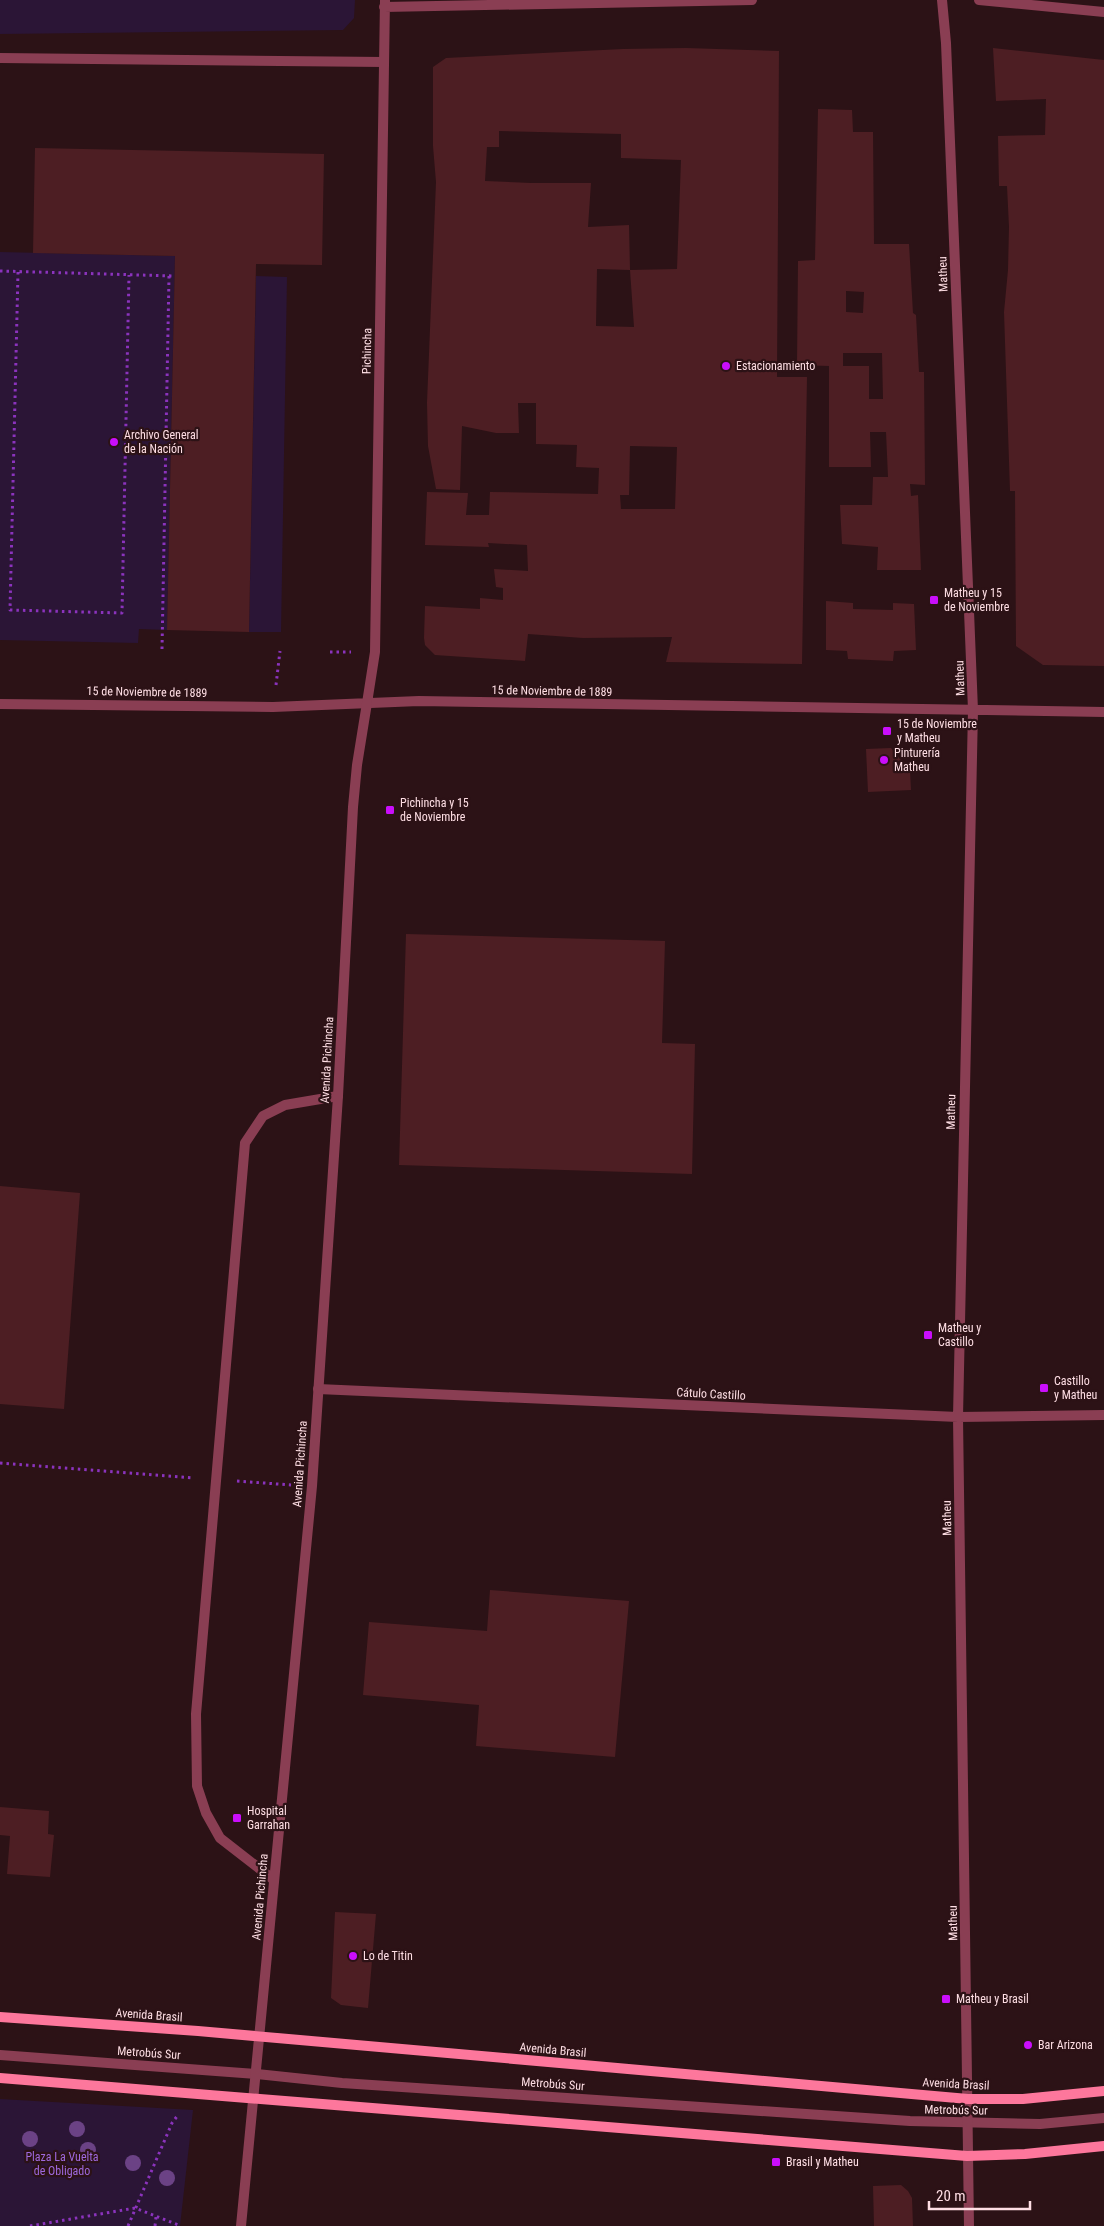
<svg xmlns="http://www.w3.org/2000/svg" width="1104" height="2226" viewBox="0 0 1104 2226" font-family="'Roboto Condensed',sans-serif">
  <style>
    .green { fill: #2b1536 }
    .building { fill: #4d1e23; fill-rule: evenodd }
    .lines { fill: none; stroke-linecap: round; stroke-linejoin: round }
    .path { stroke: #8b33bd; stroke-width: 3; stroke-dasharray: 2.5 4; stroke-linecap: butt }
    .service { stroke: #8a3e53; stroke-width: 10 }
    .pedestrian { stroke: #8a3e53; stroke-width: 10 }
    .minor { stroke: #8a3e53; stroke-width: 10 }
    .tertiary { stroke: #8a3e53; stroke-width: 10 }
    .secondary { stroke: #fd779c; stroke-width: 10 }
    .tree { fill: #6b4285 }
    .poi-dot { fill: #ca0efb; stroke: #2c1216; stroke-width: 2 }
    .labels { text-anchor: middle; stroke-width: 4.5; stroke-linejoin: round; paint-order: stroke }
    .street-label { font-size: 12px; fill: #fedee4; stroke: #2c1216 }
    .poi-label { font-size: 12px; fill: #fedee4; stroke: #2c1216; text-anchor: start }
    .park-label { font-size: 12px; fill: #9e69df; stroke: #2c1216 }
  </style>
  <rect width="100%" height="100%" fill="#2c1216"/>
  <path class="green" d="M 0,0 L 355,0 L 354,18 L 343,30 L 0,34 Z
    M 0,252 L 175,256 L 167,630 L 139,629 L 138,643 L 0,640 Z
    M 256,276 L 287,277 L 281,632 L 249,632 Z
    M 0,2099 L 193,2110 L 180,2226 L 0,2226 Z"/>
  <path class="building" d="M 686,48 L 779,51 L 777,377 L 807,377 L 802,664 L 666,662 L 672,637 L 583,638 L 528,634 L 525,661 L 435,655 L 425,645 L 424,638 L 425,606 L 480,609 L 480,598 L 503,600 L 503,588 L 496,587 L 494,569 L 528,571 L 527,545 L 488,543 L 489,547 L 425,545 L 427,492 L 468,493 L 466,515 L 489,515 L 490,492 L 598,494 L 599,468 L 576,467 L 577,445 L 536,444 L 536,403 L 518,403 L 519,433 L 496,433 L 462,426 L 460,490 L 436,489 L 428,446 L 427,403 L 436,182 L 433,146 L 433,67 L 446,58 L 623,49 ZM 499,131 L 621,134 L 621,158 L 681,160 L 677,269 L 630,270 L 634,327 L 596,326 L 597,269 L 630,270 L 629,225 L 588,227 L 591,183 L 531,183 L 485,181 L 487,147 L 499,147 ZM 630,446 L 677,447 L 675,509 L 621,509 L 620,495 L 629,495 Z
    M 993,48 L 1104,60 L 1104,666 L 1043,665 L 1016,646 L 1015,491 L 1010,491 L 1004,312 L 1008,270 L 1009,227 L 1007,186 L 999,186 L 998,136 L 1045,135 L 1046,99 L 996,101 Z
    M 818,109 L 852,110 L 853,132 L 873,132 L 874,244 L 909,244 L 913,313 L 916,315 L 919,372 L 924,372 L 925,485 L 910,484 L 911,496 L 918,495 L 921,570 L 877,570 L 878,547 L 842,544 L 840,505 L 872,505 L 873,477 L 888,477 L 886,432 L 870,432 L 871,467 L 829,467 L 829,366 L 797,365 L 798,261 L 815,260 ZM 846,291 L 864,292 L 863,313 L 846,312 ZM 843,353 L 882,353 L 883,399 L 869,399 L 869,366 L 843,366 Z
    M 35,148 L 324,154 L 322,265 L 256,264 L 249,632 L 167,630 L 175,256 L 33,253 Z
    M 826,601 L 853,603 L 853,609 L 893,610 L 893,603 L 914,604 L 916,650 L 894,651 L 893,661 L 848,659 L 847,651 L 826,650 Z
    M 891,748 L 910,771 L 911,790 L 868,792 L 866,749 Z
    M 406,934 L 665,941 L 662,1043 L 695,1044 L 692,1174 L 399,1165 Z
    M 0,1186 L 80,1193 L 64,1409 L 0,1404 Z
    M 490,1590 L 629,1601 L 615,1757 L 476,1746 L 479,1705 L 363,1695 L 369,1622 L 487,1631 Z
    M 0,1807 L 49,1811 L 48,1834 L 54,1835 L 50,1877 L 7,1874 L 10,1836 L 0,1835 Z
    M 335,1912 L 376,1914 L 368,2008 L 341,2005 L 331,1998 Z
    M 901,2185 L 908,2191 L 912,2198 L 913,2226 L 874,2226 L 873,2186 Z"/>
  <g class="lines">
    <path class="path" d="M 0,271 L 175,276
      M 18,272 L 10,610 L 122,613 L 129,275
      M 162,649 L 169,276
      M 330,652 L 351,652
      M 276,685 L 280,651
      M 0,1463 L 194,1478
      M 237,1481 L 291,1485
      M 30,2226 L 135,2208 L 181,2226
      M 128,2226 L 172,2123 L 178,2115
      M 155,2226 L 156,2217"/>
    <path class="service" d="M 274,1880 L 220,1838 L 206,1813 L 197,1786 L 196,1714 L 245,1143 L 263,1116 L 285,1105 L 338,1096
      M 0,2055 L 257,2074 L 342,2083 L 910,2121 L 1040,2124 L 1104,2118"/>
    <path class="pedestrian" d="M 0,58 L 384,62"/>
    <path class="minor" d="M 942,0 L 946,43 L 973,710 L 958,1417 L 969,2226
      M 979,0 L 1104,12
      M 384,7 L 752,0
      M 367,703 L 375,652 L 385,0
      M 0,704 L 273,707 L 419,701 L 1104,712
      M 318,1389 L 958,1417 L 1104,1415"/>
    <path class="tertiary" d="M 241,2226 L 312,1486 L 338,1096 L 353,807 L 357,765 L 367,703"/>
    <path class="secondary" d="M 0,2017 L 198,2031 L 968,2099 L 1023,2099 L 1104,2091
      M 0,2078 L 967,2156 L 1025,2154 L 1104,2146"/>
  </g>
  <g class="tree">
    <circle cx="77" cy="2129" r="8"/>
    <circle cx="30" cy="2139" r="8"/>
    <circle cx="88" cy="2150" r="8"/>
    <circle cx="133" cy="2163" r="8"/>
    <circle cx="167" cy="2178" r="8"/>
  </g>
  <g class="poi-dot">
    <circle cx="726" cy="366" r="5"/>
    <circle cx="114" cy="442" r="5"/>
    <rect x="929" y="595" width="10" height="10" rx="2.5"/>
    <rect x="882" y="726" width="10" height="10" rx="2.5"/>
    <circle cx="884" cy="760" r="5"/>
    <rect x="385" y="805" width="10" height="10" rx="2.5"/>
    <rect x="923" y="1330" width="10" height="10" rx="2.5"/>
    <rect x="1039" y="1383" width="10" height="10" rx="2.5"/>
    <rect x="232" y="1813" width="10" height="10" rx="2.5"/>
    <circle cx="353" cy="1956" r="5"/>
    <rect x="941" y="1994" width="10" height="10" rx="2.5"/>
    <circle cx="1028" cy="2045" r="5"/>
    <rect x="771" y="2157" width="10" height="10" rx="2.5"/>
  </g>
  <g class="labels">
    <g class="street-label">
      <text transform="translate(943 274) rotate(-92)" y="4">Matheu</text>
      <text transform="translate(367 351) rotate(-89)" y="4">Pichincha</text>
      <text transform="translate(960 678) rotate(-92)" y="4">Matheu</text>
      <text transform="translate(552 691) rotate(1)" y="4">15 de Noviembre de 1889</text>
      <text transform="translate(147 692) rotate(1)" y="4">15 de Noviembre de 1889</text>
      <text transform="translate(327 1060) rotate(-87)" y="4">Avenida Pichincha</text>
      <text transform="translate(951 1112) rotate(-89)" y="4">Matheu</text>
      <text transform="translate(711 1394) rotate(3)" y="4">Cátulo Castillo</text>
      <text transform="translate(300 1464) rotate(-86)" y="4">Avenida Pichincha</text>
      <text transform="translate(947 1518) rotate(-91)" y="4">Matheu</text>
      <text transform="translate(260 1897) rotate(-85)" y="4">Avenida Pichincha</text>
      <text transform="translate(953 1923) rotate(-91)" y="4">Matheu</text>
      <text transform="translate(149 2015) rotate(4)" y="4">Avenida Brasil</text>
      <text transform="translate(553 2050) rotate(5)" y="4">Avenida Brasil</text>
      <text transform="translate(149 2053) rotate(4)" y="4">Metrobús Sur</text>
      <text transform="translate(553 2084) rotate(4)" y="4">Metrobús Sur</text>
      <text transform="translate(956 2084) rotate(3)" y="4">Avenida Brasil</text>
      <text transform="translate(956 2110) rotate(1)" y="4">Metrobús Sur</text>
    </g>
    <g class="poi-label">
      <text x="736" y="370">Estacionamiento</text>
      <text x="124" y="439">Archivo General<tspan x="124" dy="14">de la Nación</tspan></text>
      <text x="944" y="597">Matheu y 15<tspan x="944" dy="14">de Noviembre</tspan></text>
      <text x="897" y="728">15 de Noviembre<tspan x="897" dy="14">y Matheu</tspan></text>
      <text x="894" y="757">Pinturería<tspan x="894" dy="14">Matheu</tspan></text>
      <text x="400" y="807">Pichincha y 15<tspan x="400" dy="14">de Noviembre</tspan></text>
      <text x="938" y="1332">Matheu y<tspan x="938" dy="14">Castillo</tspan></text>
      <text x="1054" y="1385">Castillo<tspan x="1054" dy="14">y Matheu</tspan></text>
      <text x="247" y="1815">Hospital<tspan x="247" dy="14">Garrahan</tspan></text>
      <text x="363" y="1960">Lo de Titin</text>
      <text x="956" y="2003">Matheu y Brasil</text>
      <text x="1038" y="2049">Bar Arizona</text>
      <text x="786" y="2166">Brasil y Matheu</text>
    </g>
    <g class="park-label">
      <text x="62" y="2161">Plaza La Vuelta<tspan x="62" dy="14">de Obligado</tspan></text>
    </g>
  </g>
  <path d="M929 2201v8h101v-8" fill="none" stroke="#fedee4" stroke-width="2.5"/>
  <text x="936" y="2201" font-size="15" fill="#fedee4" stroke="#2c1216" stroke-width="4" paint-order="stroke">20 m</text>
</svg>
